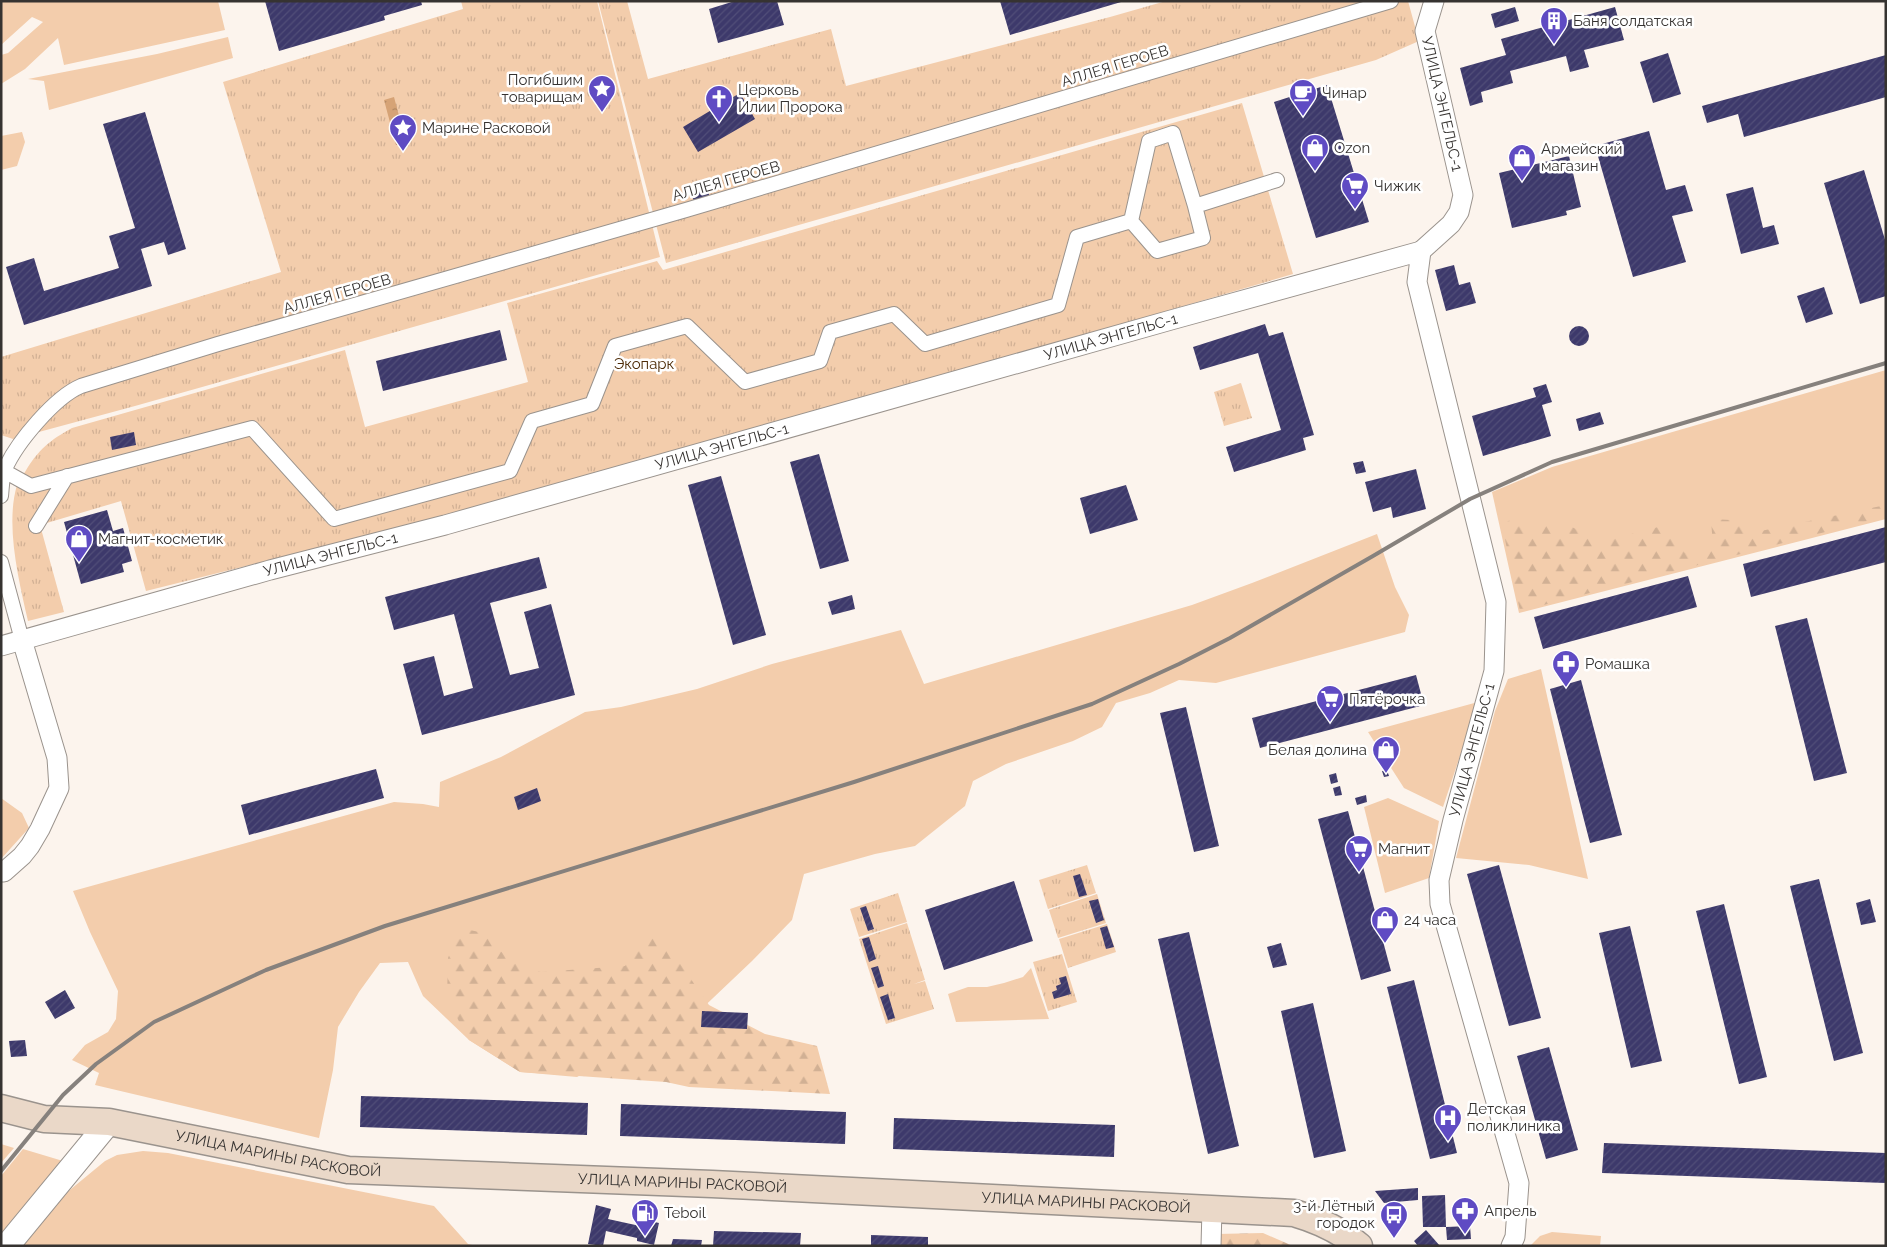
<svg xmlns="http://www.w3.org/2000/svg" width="1887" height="1247" viewBox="0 0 1887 1247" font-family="Raleway,sans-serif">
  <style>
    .green { fill: #f3cdac }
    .forest { fill: url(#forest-firs) }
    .park { fill: url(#park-tufts) }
    .water { fill: url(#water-ripples) }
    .building { fill: url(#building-hatch) }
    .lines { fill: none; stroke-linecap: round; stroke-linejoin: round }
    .pedestrian-casing { stroke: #9a938d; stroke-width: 16 }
    .minor-casing { stroke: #9a938d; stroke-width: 21 }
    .tertiary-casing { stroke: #9a938d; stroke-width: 26 }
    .secondary-casing { stroke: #9a938d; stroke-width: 29 }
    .pedestrian { stroke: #fff; stroke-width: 14 }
    .minor { stroke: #fff; stroke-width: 19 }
    .tertiary { stroke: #fff; stroke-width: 24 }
    .secondary { stroke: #ead8c8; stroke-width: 26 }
    .rail { stroke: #86817d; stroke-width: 4 }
    .labels { text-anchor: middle; stroke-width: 5; stroke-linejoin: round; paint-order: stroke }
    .poi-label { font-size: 15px; fill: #363331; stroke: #fff; text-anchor: start }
    .street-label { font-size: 15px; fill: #363331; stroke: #fff }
    .park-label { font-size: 15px; fill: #4d2b07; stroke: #fff }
  </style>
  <defs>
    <pattern id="forest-firs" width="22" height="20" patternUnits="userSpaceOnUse" patternTransform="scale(1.25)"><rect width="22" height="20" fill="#f3cdac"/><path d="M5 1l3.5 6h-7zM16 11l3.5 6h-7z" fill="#d1b094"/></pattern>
    <pattern id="park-tufts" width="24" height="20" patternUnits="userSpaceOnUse" patternTransform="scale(1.25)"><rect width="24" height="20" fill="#f3cdac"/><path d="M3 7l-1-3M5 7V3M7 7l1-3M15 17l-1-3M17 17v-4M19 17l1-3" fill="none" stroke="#d1b094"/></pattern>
    <pattern id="water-ripples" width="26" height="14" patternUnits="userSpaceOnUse" patternTransform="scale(1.25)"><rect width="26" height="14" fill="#d6a376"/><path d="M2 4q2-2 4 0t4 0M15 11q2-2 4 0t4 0" fill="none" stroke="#ae8561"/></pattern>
    <pattern id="building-hatch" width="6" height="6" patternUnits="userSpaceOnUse" patternTransform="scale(1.25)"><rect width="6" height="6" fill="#3d396b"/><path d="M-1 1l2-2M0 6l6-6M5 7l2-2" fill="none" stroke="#514e78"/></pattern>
  </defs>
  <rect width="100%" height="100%" fill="#fcf4ed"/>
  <path class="green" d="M 1,1 L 218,1 L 225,30 L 64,65 L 58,38 L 25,69 L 1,84 L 1,55 L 8,53 L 43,22 L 32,17 L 1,45 Z
    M 228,37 L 233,58 L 49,110 L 44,81 L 28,79 L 157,54 Z
    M 22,132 L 25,142 L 17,166 L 1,170 L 1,136 Z
    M 1886,370 L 1886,519 L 1519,613 L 1492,492 L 1552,467 Z
    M 1377,534 L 1395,587 L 1409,615 L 1405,632 L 1216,683 L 1179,680 L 1150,693 L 1116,703 L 1102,727 L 1073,741 L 1006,764 L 973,781 L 965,806 L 915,846 L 875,854 L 804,874 L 792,920 L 752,961 L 693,1017 L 577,1077 L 520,1072 L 469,1040 L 423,996 L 408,962 L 380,963 L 359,992 L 338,1027 L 333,1070 L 319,1138 L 95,1085 L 99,1073 L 72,1060 L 85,1045 L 108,1032 L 116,1019 L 118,991 L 90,932 L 73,891 L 394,802 L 423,804 L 439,807 L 440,782 L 501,757 L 585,712 L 621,707 L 697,689 L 772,664 L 901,630 L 924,684 L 1192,605 L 1252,583 Z
    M 1541,669 L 1588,879 L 1529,865 L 1456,858 L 1495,711 L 1508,679 Z
    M 1478,702 L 1443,807 L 1404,788 L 1368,732 Z
    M 1,798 L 22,813 L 29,828 L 1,859 Z
    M 1388,798 L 1439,821 L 1429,878 L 1385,893 L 1364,807 Z
    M 1031,968 L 1049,1019 L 956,1022 L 948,994 L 968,987 L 987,987 L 1004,983 L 1023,977 Z
    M 1,1144 L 14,1148 L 1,1163 Z
    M 23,1149 L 63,1161 L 1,1236 L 1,1176 Z
    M 143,1151 L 168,1153 L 434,1206 L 468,1244 L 477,1246 L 21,1246 L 65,1194 L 105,1161 L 117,1155 Z
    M 1552,1232 L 1601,1236 L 1600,1246 L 1530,1246 L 1540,1236 Z"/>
  <path class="forest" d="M 1881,506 L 1883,517 L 1520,611 L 1502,525 L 1510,520 C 1527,525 1537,520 1553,522 C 1570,524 1586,534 1601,542 L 1658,527 L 1672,533 L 1685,553 L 1713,547 L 1711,519 L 1731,520 L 1751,533 Z
    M 653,925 L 709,1005 L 765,1034 L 817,1046 L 830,1094 L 689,1087 L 666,1082 L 520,1072 L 469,1040 L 447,999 L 448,958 L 460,928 L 484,933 L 510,961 L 541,972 L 625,966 Z
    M 1263,1233 L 1293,1246 L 1216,1246 L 1216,1234 Z"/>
  <path class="park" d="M 461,1 L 597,1 L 660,257 L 135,406 L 13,439 L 1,435 L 1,357 L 281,272 L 223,82 L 463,9 Z
    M 598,1 L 627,1 L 648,79 L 831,29 L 846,86 L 1110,17 L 1166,1 L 1408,1 L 1419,41 L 1376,60 L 666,263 Z
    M 1242,103 L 1293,274 L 722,441 L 385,531 L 146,591 L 121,501 L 40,525 L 64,612 L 28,621 C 19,581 5,525 17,485 C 19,480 22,476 25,472 C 38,450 50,440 72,428 L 345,350 L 365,427 L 528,382 L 507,303 L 657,261 L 663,270 Z
    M 1241,383 L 1252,418 L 1224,426 L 1214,392 Z
    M 1087,865 L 1096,893 L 1048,909 L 1039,880 Z
    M 898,893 L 907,922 L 859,937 L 850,909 Z
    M 1097,894 L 1106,923 L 1058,938 L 1049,910 Z
    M 907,923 L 925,980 L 914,984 L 925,981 L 934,1009 L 886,1024 L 859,939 Z
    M 1107,924 L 1116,952 L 1068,968 L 1059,939 Z
    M 1062,954 L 1077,1002 L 1048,1011 L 1033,962 Z"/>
  <path class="water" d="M 394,97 L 406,142 L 396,145 L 384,100 Z"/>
  <path class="building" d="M 265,1 L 421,1 L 422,5 L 384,16 L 385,20 L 279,51 Z
    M 735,1 L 777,1 L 784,25 L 718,43 L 709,9 Z
    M 1000,1 L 1121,1 L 1121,2 L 1010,35 Z
    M 1515,7 L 1519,21 L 1495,28 L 1491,14 Z
    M 1615,7 L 1624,40 L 1584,50 L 1589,67 L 1570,72 L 1566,56 L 1510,71 L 1513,83 L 1481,92 L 1483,102 L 1470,106 L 1460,68 L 1506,55 L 1501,39 Z
    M 1668,53 L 1681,94 L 1653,103 L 1640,62 Z
    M 1886,55 L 1886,97 L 1744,137 L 1738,114 L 1707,123 L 1702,106 Z
    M 1327,85 L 1369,222 L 1316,238 L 1274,102 Z
    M 740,93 L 755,119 L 698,152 L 683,127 Z
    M 145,112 L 186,249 L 168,255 L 164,242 L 141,249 L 152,286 L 24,325 L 6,267 L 34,258 L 44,291 L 119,268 L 109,236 L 135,228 L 103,124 Z
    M 1649,131 L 1666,190 L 1685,185 L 1693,211 L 1672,216 L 1686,262 L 1633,277 L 1595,146 Z
    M 1569,156 L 1581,207 L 1566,211 L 1567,215 L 1512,228 L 1499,173 Z
    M 1864,170 L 1886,243 L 1886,296 L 1860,304 L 1824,183 Z
    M 1753,187 L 1763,228 L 1774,225 L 1779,244 L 1741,254 L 1726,194 Z
    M 707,188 L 710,198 L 694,202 L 691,192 Z
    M 1454,265 L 1459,285 L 1470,282 L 1476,303 L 1446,311 L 1435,270 Z
    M 1824,287 L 1833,314 L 1806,323 L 1797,296 Z
    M 1265,324 L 1269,336 L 1283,332 L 1314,435 L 1303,438 L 1306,450 L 1234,472 L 1226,447 L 1281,430 L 1258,353 L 1200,370 L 1193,347 Z
    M1569 336a10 10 0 1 1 20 0a10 10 0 1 1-20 0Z
    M 500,330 L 507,360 L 383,391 L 376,361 Z
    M 1546,384 L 1552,402 L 1542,405 L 1551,436 L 1483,456 L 1472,416 L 1536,397 L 1533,388 Z
    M 1600,412 L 1604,424 L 1579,431 L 1576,419 Z
    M 134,432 L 136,445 L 112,450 L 110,437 Z
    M 819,454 L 849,561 L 820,569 L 790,462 Z
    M 1363,461 L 1366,472 L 1356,474 L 1353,463 Z
    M 1416,469 L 1426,509 L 1393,518 L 1391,507 L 1373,512 L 1365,482 Z
    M 721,476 L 766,635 L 733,645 L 688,485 Z
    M 1126,485 L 1138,520 L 1090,534 L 1080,498 Z
    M 107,510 L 113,531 L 123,528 L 132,561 L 122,564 L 124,572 L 81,584 L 64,522 Z
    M 1886,527 L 1886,562 L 1751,597 L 1743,564 Z
    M 539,557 L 547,588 L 490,603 L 510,675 L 539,668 L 524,612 L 551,604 L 575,695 L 422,735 L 403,664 L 434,656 L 444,696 L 473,688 L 454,614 L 394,630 L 385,597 Z
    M 1688,576 L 1697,607 L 1543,649 L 1534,617 Z
    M 852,595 L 855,609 L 832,615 L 828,602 Z
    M 1807,618 L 1847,773 L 1814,781 L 1775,626 Z
    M 1416,675 L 1424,705 L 1260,748 L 1252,718 Z
    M 1581,680 L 1622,835 L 1590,843 L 1550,689 Z
    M 1186,707 L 1219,846 L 1194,852 L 1160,713 Z
    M 376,769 L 384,798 L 249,835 L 241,805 Z
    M 1387,770 L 1389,776 L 1384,777 L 1382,771 Z
    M 1336,773 L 1338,782 L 1331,784 L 1329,775 Z
    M 1340,786 L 1342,795 L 1335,796 L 1333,788 Z
    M 537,788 L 541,801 L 518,810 L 514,797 Z
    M 1366,795 L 1367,802 L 1357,805 L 1355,798 Z
    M 1348,811 L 1391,971 L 1361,980 L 1318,819 Z
    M 1499,865 L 1541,1018 L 1509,1026 L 1467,874 Z
    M 1080,874 L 1087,895 L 1079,897 L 1073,876 Z
    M 1819,879 L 1863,1053 L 1834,1061 L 1790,886 Z
    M 1014,881 L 1033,941 L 944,970 L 925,910 Z
    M 1098,899 L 1104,920 L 1096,923 L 1089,901 Z
    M 1870,899 L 1876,922 L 1861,925 L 1856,903 Z
    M 1724,904 L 1767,1077 L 1739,1084 L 1696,911 Z
    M 866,906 L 874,929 L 868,931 L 860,908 Z
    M 1107,926 L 1114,947 L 1106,949 L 1100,928 Z
    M 1630,926 L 1662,1061 L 1631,1068 L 1599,933 Z
    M 1189,932 L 1239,1146 L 1208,1154 L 1158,939 Z
    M 869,937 L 876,959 L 869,962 L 862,939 Z
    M 1281,943 L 1287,965 L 1273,968 L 1267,947 Z
    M 878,966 L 884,986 L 878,988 L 871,968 Z
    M 1066,976 L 1071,994 L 1054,999 L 1052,992 L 1057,990 L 1056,986 L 1061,984 L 1059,978 Z
    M 1414,980 L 1457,1153 L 1430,1159 L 1387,987 Z
    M 65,990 L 75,1008 L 55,1019 L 45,1002 Z
    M 888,994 L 895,1018 L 888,1020 L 880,997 Z
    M 1313,1003 L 1346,1151 L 1314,1158 L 1281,1011 Z
    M 702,1011 L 748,1013 L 747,1029 L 701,1027 Z
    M 25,1040 L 27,1056 L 11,1057 L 9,1041 Z
    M 1549,1047 L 1578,1150 L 1546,1159 L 1517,1056 Z
    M 361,1096 L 588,1103 L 587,1135 L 360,1127 Z
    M 621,1104 L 846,1112 L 845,1144 L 620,1136 Z
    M 894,1118 L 1115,1125 L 1114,1157 L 893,1149 Z
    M 1604,1143 L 1886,1153 L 1886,1183 L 1602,1173 Z
    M 1418,1188 L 1418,1200 L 1384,1203 L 1375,1191 Z
    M 1445,1195 L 1446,1227 L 1423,1227 L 1422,1196 Z
    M 596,1205 L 611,1209 L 608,1219 L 640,1226 L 641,1219 L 659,1223 L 654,1245 L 637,1241 L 637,1238 L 606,1231 L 603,1246 L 588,1244 Z
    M 1470,1226 L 1471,1239 L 1447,1240 L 1446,1227 Z
    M 1426,1230 L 1440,1246 L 1418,1246 L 1414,1241 Z
    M 714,1231 L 801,1233 L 800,1246 L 713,1246 Z
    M 871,1235 L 928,1237 L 928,1246 L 871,1246 Z
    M 673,1239 L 702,1240 L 701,1246 L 671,1246 Z"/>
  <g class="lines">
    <defs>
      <path id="pedestrian" d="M 1173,133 L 1195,206 L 1203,238 L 1157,251 L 1131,221 L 1149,141 Z
        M 1195,206 L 1277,180
        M 4,471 L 31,486 L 252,428 L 334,519 L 510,471 L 532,421 L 592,404 L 615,346 L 687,326 L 745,382 L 820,361 L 830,332 L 894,314 L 925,344 L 1058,305 L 1077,237 L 1131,221
        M 1,496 C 2,487 2,477 5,469 C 17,442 55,397 81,386 L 218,344 L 686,210 L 1391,1
        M 36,526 L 67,476
        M 1,562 L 22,640"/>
      <g id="minor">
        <path d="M 1421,251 L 1451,224 L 1459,212 L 1463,195 L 1425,31 L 1434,1"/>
        <path id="s1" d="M 1,646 L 270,570 L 445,525 L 1171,320 L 1421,251 L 1417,282 L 1496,602 L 1494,671 L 1453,820 L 1439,880 L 1440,904 L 1519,1183 L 1515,1237 L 1511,1246"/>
        <path d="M 1,872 L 4,872 L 22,856 L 30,846 L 40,829 L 59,788 L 57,758 L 22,640"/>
        <path d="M 1211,1246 L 1212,1209"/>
      </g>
      <path id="tertiary" d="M 7,1246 L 109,1122"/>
      <g id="secondary">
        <path id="s2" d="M 1,1108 L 44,1119 L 109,1122 L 348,1170 L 712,1184 L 1294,1213 C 1318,1220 1339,1229 1359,1246"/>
      </g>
    </defs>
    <use href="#pedestrian" class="pedestrian-casing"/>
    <use href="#minor" class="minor-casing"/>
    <use href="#tertiary" class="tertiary-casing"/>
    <use href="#secondary" class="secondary-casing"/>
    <use href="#pedestrian" class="pedestrian"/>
    <use href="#minor" class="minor"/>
    <use href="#tertiary" class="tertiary"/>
    <use href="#secondary" class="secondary"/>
    <path class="rail" d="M 1,1171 L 63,1095 L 96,1064 L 154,1022 L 266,970 L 385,926 L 854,782 L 1092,704 L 1179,664 L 1230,638 L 1373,556 L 1470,499 L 1552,462 L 1886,363"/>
  </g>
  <defs>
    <symbol id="building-pin" viewBox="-11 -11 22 30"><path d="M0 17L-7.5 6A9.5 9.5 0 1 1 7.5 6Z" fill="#5f4bc3" stroke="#fff"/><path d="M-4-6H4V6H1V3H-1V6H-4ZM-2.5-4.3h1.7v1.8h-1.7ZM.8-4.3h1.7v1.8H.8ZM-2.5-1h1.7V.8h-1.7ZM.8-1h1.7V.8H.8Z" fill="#fff"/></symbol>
    <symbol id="sight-pin" viewBox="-11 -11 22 30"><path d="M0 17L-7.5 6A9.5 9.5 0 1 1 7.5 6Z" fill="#5f4bc3" stroke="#fff"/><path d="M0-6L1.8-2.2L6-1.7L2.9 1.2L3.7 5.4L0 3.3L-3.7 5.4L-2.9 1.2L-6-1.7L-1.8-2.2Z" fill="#fff"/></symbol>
    <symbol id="cafe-pin" viewBox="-11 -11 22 30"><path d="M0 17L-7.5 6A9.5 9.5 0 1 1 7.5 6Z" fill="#5f4bc3" stroke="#fff"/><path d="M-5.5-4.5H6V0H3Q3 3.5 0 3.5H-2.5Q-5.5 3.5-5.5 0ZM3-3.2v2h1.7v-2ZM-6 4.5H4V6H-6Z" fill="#fff"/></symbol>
    <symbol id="church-pin" viewBox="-11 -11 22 30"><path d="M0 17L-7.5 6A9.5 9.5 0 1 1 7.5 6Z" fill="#5f4bc3" stroke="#fff"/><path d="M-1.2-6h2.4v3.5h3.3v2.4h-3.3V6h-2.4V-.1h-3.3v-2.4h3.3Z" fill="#fff"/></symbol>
    <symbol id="shop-pin" viewBox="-11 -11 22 30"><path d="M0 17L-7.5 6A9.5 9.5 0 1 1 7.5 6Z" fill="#5f4bc3" stroke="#fff"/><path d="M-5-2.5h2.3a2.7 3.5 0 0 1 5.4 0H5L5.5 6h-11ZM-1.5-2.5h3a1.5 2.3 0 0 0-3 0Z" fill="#fff"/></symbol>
    <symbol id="supermarket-pin" viewBox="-11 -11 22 30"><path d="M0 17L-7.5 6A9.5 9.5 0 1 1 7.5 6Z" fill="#5f4bc3" stroke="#fff"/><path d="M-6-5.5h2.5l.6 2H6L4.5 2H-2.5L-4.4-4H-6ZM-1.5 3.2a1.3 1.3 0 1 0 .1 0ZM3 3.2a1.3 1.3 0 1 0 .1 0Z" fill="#fff"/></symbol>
    <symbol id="pharmacy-pin" viewBox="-11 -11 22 30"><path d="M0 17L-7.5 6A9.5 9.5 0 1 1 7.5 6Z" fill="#5f4bc3" stroke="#fff"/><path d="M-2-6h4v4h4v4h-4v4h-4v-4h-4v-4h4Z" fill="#fff"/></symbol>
    <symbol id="hospital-pin" viewBox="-11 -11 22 30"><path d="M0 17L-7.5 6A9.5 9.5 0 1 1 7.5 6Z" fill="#5f4bc3" stroke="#fff"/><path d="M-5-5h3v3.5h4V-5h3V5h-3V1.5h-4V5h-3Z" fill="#fff"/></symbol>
    <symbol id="fuel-pin" viewBox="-11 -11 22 30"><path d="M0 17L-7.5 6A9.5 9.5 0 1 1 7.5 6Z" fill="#5f4bc3" stroke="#fff"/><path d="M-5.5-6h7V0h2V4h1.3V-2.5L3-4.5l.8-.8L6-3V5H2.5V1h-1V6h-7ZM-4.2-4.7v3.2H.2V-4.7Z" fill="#fff"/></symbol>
    <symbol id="bus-pin" viewBox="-11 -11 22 30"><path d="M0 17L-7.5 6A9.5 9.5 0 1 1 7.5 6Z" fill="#5f4bc3" stroke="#fff"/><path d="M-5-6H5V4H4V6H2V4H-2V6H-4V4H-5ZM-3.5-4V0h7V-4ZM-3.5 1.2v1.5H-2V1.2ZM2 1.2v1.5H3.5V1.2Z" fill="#fff"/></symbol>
  </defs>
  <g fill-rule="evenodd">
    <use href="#building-pin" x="1538" y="5" width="32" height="43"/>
    <use href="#sight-pin" x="586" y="73" width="32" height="43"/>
    <use href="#cafe-pin" x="1287" y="77" width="32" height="43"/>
    <use href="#church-pin" x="703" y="83" width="32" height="43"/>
    <use href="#sight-pin" x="387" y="112" width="32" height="43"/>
    <use href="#shop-pin" x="1299" y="132" width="32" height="43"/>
    <use href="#shop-pin" x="1506" y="142" width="32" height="43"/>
    <use href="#supermarket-pin" x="1339" y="170" width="32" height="43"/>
    <use href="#shop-pin" x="63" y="523" width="32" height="43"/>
    <use href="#pharmacy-pin" x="1550" y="648" width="32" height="43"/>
    <use href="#supermarket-pin" x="1314" y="683" width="32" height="43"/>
    <use href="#shop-pin" x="1370" y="734" width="32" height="43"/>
    <use href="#supermarket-pin" x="1343" y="833" width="32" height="43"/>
    <use href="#shop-pin" x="1369" y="904" width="32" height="43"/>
    <use href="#hospital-pin" x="1432" y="1102" width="32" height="43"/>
    <use href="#pharmacy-pin" x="1449" y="1195" width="32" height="43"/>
    <use href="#fuel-pin" x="629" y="1197" width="32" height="43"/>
    <use href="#bus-pin" x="1378" y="1199" width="32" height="43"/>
  </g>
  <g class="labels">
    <g class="poi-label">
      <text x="1573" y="26">Баня солдатская</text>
      <text x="583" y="85" text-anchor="end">Погибшим<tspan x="583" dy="17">товарищам</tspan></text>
      <text x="738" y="95">Церковь<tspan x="738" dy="17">Илии Пророка</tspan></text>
      <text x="1322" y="98">Чинар</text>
      <text x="422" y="133">Марине Расковой</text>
      <text x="1334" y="153">Ozon</text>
      <text x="1541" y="154">Армейский<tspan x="1541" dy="17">магазин</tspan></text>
      <text x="1374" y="191">Чижик</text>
      <text x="98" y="544">Магнит-косметик</text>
      <text x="1585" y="669">Ромашка</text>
      <text x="1349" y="704">Пятёрочка</text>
      <text x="1367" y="755" text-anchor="end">Белая долина</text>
      <text x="1378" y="854">Магнит</text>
      <text x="1404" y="925">24 часа</text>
      <text x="1467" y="1114">Детская<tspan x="1467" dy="17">поликлиника</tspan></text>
      <text x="1375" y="1211" text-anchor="end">3-й Лётный<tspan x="1375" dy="17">городок</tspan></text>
      <text x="1484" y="1216">Апрель</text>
      <text x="664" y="1218">Teboil</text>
    </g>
    <g class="street-label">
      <text transform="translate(1115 66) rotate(-17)" y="5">АЛЛЕЯ ГЕРОЕВ</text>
      <text transform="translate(1442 104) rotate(77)" y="5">УЛИЦА ЭНГЕЛЬС-1</text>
      <text transform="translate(726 181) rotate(-16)" y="5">АЛЛЕЯ ГЕРОЕВ</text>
      <text transform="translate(337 294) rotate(-16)" y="5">АЛЛЕЯ ГЕРОЕВ</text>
      <text dy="5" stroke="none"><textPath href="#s1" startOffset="1152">УЛИЦА ЭНГЕЛЬС-1</textPath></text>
      <text dy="5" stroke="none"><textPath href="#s1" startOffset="748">УЛИЦА ЭНГЕЛЬС-1</textPath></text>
      <text dy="5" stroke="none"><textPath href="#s1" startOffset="342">УЛИЦА ЭНГЕЛЬС-1</textPath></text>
      <text transform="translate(1472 750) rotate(-75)" y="5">УЛИЦА ЭНГЕЛЬС-1</text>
      <text dy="5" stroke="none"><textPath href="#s2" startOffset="282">УЛИЦА МАРИНЫ РАСКОВОЙ</textPath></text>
      <text dy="5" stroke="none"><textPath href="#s2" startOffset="688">УЛИЦА МАРИНЫ РАСКОВОЙ</textPath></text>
      <text dy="5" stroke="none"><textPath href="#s2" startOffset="1092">УЛИЦА МАРИНЫ РАСКОВОЙ</textPath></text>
    </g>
    <g class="park-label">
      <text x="644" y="369">Экопарк</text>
    </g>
  </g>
  <rect width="1887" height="1247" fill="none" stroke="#363331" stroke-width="5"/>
</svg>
